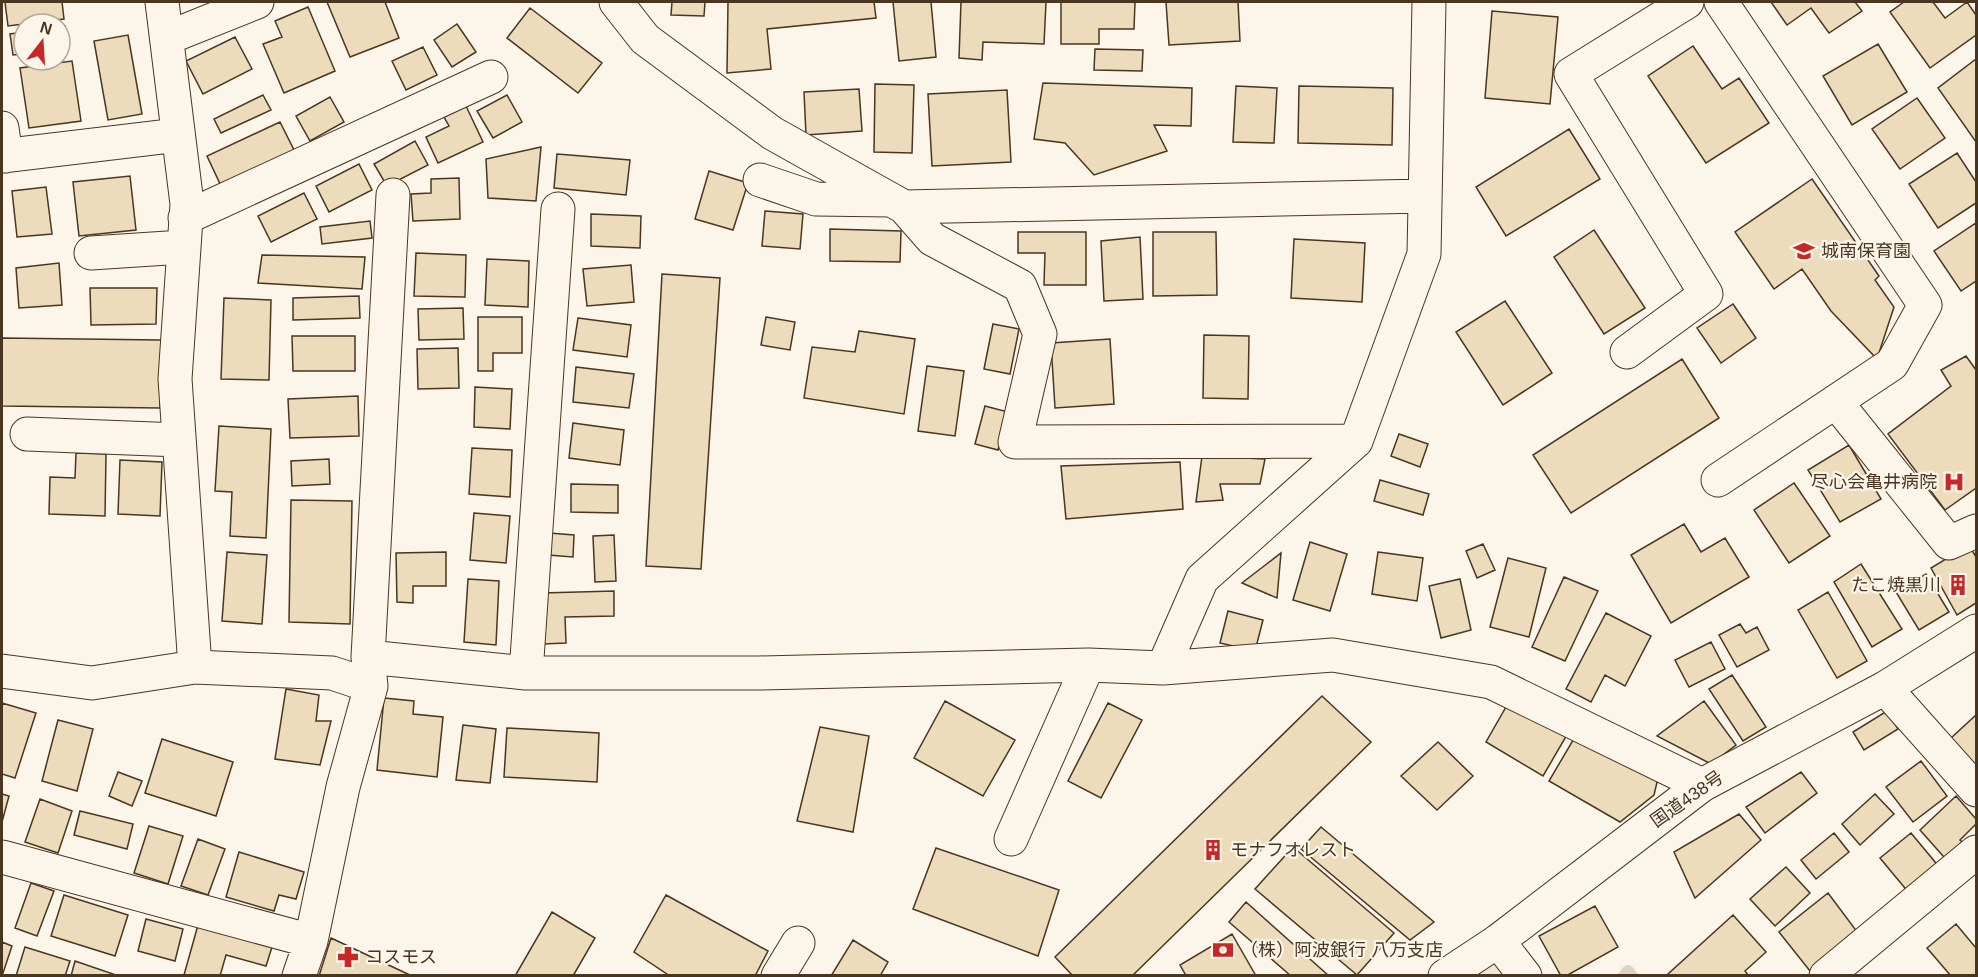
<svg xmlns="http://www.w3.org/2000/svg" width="1978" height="977" viewBox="0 0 1978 977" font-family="Arial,'Noto Sans JP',sans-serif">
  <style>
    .parking { fill: #ede7d9; stroke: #887966; stroke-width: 1.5 }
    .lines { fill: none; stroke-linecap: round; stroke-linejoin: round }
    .stream { stroke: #dcd4c6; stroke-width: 12 }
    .building { fill: #ecdcbc; stroke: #4a3520; stroke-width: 1.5 }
    .minor-casing { stroke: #4a3520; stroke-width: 35 }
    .highway-casing { stroke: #4a3520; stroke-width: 35 }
    .minor { stroke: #fbf6e9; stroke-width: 33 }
    .highway { stroke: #fbf6e9; stroke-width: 33 }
    .labels { text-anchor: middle; stroke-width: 4.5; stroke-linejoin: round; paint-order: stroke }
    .poi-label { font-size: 18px; fill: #4a3520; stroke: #fbf6e9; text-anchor: start }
    .street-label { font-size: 18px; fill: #4a3520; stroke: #fbf6e9 }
  </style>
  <rect width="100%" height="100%" fill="#fbf6e9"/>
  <path class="parking" d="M 1491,952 L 1507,976 L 1454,976 Z"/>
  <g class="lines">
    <path class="stream" d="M 1624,976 L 1628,971 L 1632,976"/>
  </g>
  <path class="building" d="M 5,2 L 62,2 L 64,19 L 8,26 Z
    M 327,2 L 385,2 L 399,38 L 350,57 Z
    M 672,2 L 705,2 L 704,16 L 671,15 Z
    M 728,2 L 874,2 L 876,18 L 767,29 L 771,69 L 727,73 Z
    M 893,2 L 931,2 L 936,57 L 899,61 Z
    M 961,2 L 1046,2 L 1044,44 L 983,42 L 982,60 L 959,58 Z
    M 1061,2 L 1135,2 L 1134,29 L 1099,29 L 1099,44 L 1061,44 Z
    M 1166,2 L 1238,2 L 1240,41 L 1169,45 Z
    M 1771,2 L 1855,2 L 1862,11 L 1829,33 L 1811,8 L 1787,25 Z
    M 1904,2 L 1933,2 L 1945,18 L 1967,2 L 1976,15 L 1976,35 L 1930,68 L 1890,12 Z
    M 308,7 L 335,71 L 284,93 L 263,44 L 282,37 L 275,21 Z
    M 530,8 L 602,63 L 578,93 L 507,38 Z
    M 1492,11 L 1558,17 L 1550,104 L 1485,98 Z
    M 457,24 L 476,52 L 452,67 L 434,40 Z
    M 65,26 L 68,47 L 60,49 L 60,27 Z
    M 24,32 L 24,54 L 13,55 L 10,34 Z
    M 128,35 L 142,114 L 108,120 L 94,41 Z
    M 235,37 L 252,69 L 203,94 L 186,61 Z
    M 1878,44 L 1907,92 L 1852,125 L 1823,76 Z
    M 1693,46 L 1722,89 L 1739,78 L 1769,123 L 1706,163 L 1648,76 Z
    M 423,47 L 437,75 L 406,90 L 392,61 Z
    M 1095,49 L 1143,50 L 1142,71 L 1094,70 Z
    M 1976,59 L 1976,142 L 1938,88 Z
    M 72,61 L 81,121 L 29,128 L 20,68 Z
    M 1043,83 L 1192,88 L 1191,126 L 1154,125 L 1167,151 L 1094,175 L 1065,143 L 1034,139 Z
    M 875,84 L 914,85 L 912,153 L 874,152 Z
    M 1236,86 L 1277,88 L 1274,143 L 1233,142 Z
    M 1299,86 L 1393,88 L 1392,145 L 1298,143 Z
    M 859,89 L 862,131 L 806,135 L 804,92 Z
    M 1007,90 L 1011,162 L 932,166 L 928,94 Z
    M 263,95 L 271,110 L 221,133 L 214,119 Z
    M 507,95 L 522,122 L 493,138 L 477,111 Z
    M 330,97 L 344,122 L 310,141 L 296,116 Z
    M 1917,98 L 1945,138 L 1900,169 L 1872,129 Z
    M 466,106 L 483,142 L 438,163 L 426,137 L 449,126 L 444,117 Z
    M 280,122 L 296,154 L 222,188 L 207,156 Z
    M 1569,129 L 1600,179 L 1506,236 L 1476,187 Z
    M 415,141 L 428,165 L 387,186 L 374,164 Z
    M 541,147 L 536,201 L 488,198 L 486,159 Z
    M 1957,153 L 1976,182 L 1976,203 L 1938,228 L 1909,184 Z
    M 557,154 L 630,160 L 626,195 L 554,188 Z
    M 359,164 L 372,190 L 329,212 L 316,186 Z
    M 709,171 L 748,183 L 733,230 L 695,219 Z
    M 130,176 L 136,230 L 79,236 L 73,182 Z
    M 459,178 L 460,219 L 413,221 L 411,194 L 431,193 L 431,179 Z
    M 1812,179 L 1879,276 L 1875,280 L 1894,307 L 1877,359 L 1831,311 L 1802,269 L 1774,289 L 1735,232 Z
    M 46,187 L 52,234 L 17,237 L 12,191 Z
    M 304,193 L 317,219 L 271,242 L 258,216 Z
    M 765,211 L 803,214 L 800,249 L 762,246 Z
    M 591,214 L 641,216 L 640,248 L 591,246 Z
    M 370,221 L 372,238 L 322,244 L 320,227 Z
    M 1976,223 L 1976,281 L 1961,291 L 1934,251 Z
    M 830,229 L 901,231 L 900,262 L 830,261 Z
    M 1594,230 L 1645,308 L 1604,334 L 1554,257 Z
    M 1018,232 L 1086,232 L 1086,285 L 1044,285 L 1045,253 L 1018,253 Z
    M 1153,232 L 1216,232 L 1217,295 L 1153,296 Z
    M 1140,237 L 1143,299 L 1104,301 L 1101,241 Z
    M 1294,239 L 1365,243 L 1362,302 L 1291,298 Z
    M 416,253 L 466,255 L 465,297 L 414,296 Z
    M 262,255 L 365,257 L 362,289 L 258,283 Z
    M 487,259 L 529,261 L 528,307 L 485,305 Z
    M 59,263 L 62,305 L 19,308 L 16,268 Z
    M 631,265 L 634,302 L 587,306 L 583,269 Z
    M 662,274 L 720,278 L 701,569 L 646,566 Z
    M 90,288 L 157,288 L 156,324 L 91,325 Z
    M 359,296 L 360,318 L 293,320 L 293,298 Z
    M 224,298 L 271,300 L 269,380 L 221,379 Z
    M 1505,301 L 1552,373 L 1503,405 L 1456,332 Z
    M 1733,304 L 1756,338 L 1721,363 L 1697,328 Z
    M 463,308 L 464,339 L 419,340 L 418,309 Z
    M 478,317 L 522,317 L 522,353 L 493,353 L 493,371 L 478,371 Z
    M 766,317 L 795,322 L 790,350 L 761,345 Z
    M 578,318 L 631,325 L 627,357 L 573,350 Z
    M 993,324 L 1019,329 L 1010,374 L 984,369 Z
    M 859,331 L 915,339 L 904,414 L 804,398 L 812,347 L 855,352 Z
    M 1204,335 L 1249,336 L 1248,399 L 1203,398 Z
    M 292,336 L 355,336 L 355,371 L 293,371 Z
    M 2,338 L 161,340 L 160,408 L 2,406 Z
    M 1110,339 L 1114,404 L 1055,408 L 1051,343 Z
    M 458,348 L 459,388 L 418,389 L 417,349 Z
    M 1966,356 L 1976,370 L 1976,488 L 1945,510 L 1888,434 L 1951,386 L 1941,370 Z
    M 1682,359 L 1719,418 L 1571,513 L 1533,455 Z
    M 927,366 L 964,371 L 955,436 L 918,431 Z
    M 576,367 L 634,374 L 629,408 L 573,402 Z
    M 475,387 L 512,389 L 510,429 L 474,427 Z
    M 358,396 L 359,436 L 290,438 L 288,399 Z
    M 985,406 L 1008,412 L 998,450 L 975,444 Z
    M 573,423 L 624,430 L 620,465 L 569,458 Z
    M 219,426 L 271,429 L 266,538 L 230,536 L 232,492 L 215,491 Z
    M 1399,434 L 1428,444 L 1420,467 L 1391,456 Z
    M 1849,445 L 1881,499 L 1840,522 L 1808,470 Z
    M 472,448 L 512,450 L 510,497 L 469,494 Z
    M 76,453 L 106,454 L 105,516 L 49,514 L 50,477 L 75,478 Z
    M 1202,456 L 1265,459 L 1260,484 L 1220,484 L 1223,500 L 1196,502 Z
    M 329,459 L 330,484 L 292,486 L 291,461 Z
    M 120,460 L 162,462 L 160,516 L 118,514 Z
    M 1180,462 L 1183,509 L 1066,519 L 1061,466 Z
    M 1380,480 L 1429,494 L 1423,515 L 1374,501 Z
    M 1794,483 L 1830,536 L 1789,563 L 1754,510 Z
    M 571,484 L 618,485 L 618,513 L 571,512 Z
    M 291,500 L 352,501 L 350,624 L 289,622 Z
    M 474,513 L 510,516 L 506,563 L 470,560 Z
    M 1684,524 L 1701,552 L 1725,538 L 1749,577 L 1671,623 L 1631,555 Z
    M 549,533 L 574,535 L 573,557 L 548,555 Z
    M 614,535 L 616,581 L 595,582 L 593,536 Z
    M 1310,542 L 1347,554 L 1330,611 L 1293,600 Z
    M 1483,544 L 1495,570 L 1477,578 L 1466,551 Z
    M 1969,545 L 1976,557 L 1976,603 L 1957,615 L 1931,568 Z
    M 227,552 L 267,555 L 262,624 L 222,621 Z
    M 446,552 L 446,586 L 413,586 L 413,603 L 397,602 L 396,553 Z
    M 1378,552 L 1423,558 L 1417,601 L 1372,594 Z
    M 1281,553 L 1277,598 L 1242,583 Z
    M 1508,558 L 1546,568 L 1529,637 L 1490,627 Z
    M 1861,564 L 1902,629 L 1872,647 L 1834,582 Z
    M 1926,574 L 1949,612 L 1919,630 L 1896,592 Z
    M 1564,577 L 1598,591 L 1565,661 L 1532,647 Z
    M 468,579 L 499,581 L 496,645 L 464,642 Z
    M 1460,579 L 1471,630 L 1441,638 L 1429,586 Z
    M 614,591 L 614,616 L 565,617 L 566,643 L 543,644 L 542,593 Z
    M 1828,592 L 1867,661 L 1837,678 L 1798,610 Z
    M 1228,611 L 1263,620 L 1255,651 L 1220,643 Z
    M 1606,613 L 1651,636 L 1625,686 L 1605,675 L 1591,702 L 1566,689 Z
    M 1740,624 L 1746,633 L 1757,627 L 1769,650 L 1737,667 L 1719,635 Z
    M 1711,642 L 1725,669 L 1689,687 L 1675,660 Z
    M 1732,675 L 1766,727 L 1743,741 L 1709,689 Z
    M 286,689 L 319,695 L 316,721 L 331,721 L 320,765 L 275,759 Z
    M 1322,696 L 1371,742 L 1132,976 L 1073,976 L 1055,957 Z
    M 384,698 L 414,701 L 413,714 L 443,717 L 437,777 L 377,770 Z
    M 1510,700 L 1568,733 L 1543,776 L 1486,742 Z
    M 945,701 L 1015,740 L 983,796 L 914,758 Z
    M 1704,701 L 1736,745 L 1711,764 L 1657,736 Z
    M 2,703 L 36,713 L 15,778 L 2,774 Z
    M 1108,703 L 1142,720 L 1101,798 L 1068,781 Z
    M 1887,711 L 1898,729 L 1864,750 L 1853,732 Z
    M 1976,715 L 1976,766 L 1951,738 Z
    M 58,720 L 93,729 L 77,791 L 42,781 Z
    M 463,725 L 496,729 L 490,783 L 456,780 Z
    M 820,727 L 869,736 L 853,832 L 797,821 Z
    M 507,728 L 599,733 L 597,782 L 504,777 Z
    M 1579,730 L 1658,778 L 1654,795 L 1620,822 L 1549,781 Z
    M 162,739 L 233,762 L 216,816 L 145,793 Z
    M 1438,742 L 1473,776 L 1437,810 L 1401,776 Z
    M 1921,761 L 1947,796 L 1913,822 L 1886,787 Z
    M 118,772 L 142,781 L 132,806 L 109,796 Z
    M 1801,772 L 1817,793 L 1765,833 L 1746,807 Z
    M 2,794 L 9,796 L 2,822 Z
    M 1875,794 L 1894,814 L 1860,845 L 1842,824 Z
    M 1956,796 L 1976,819 L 1976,824 L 1960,840 L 1969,849 L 1951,865 L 1920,830 Z
    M 40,799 L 72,811 L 58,853 L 25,842 Z
    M 80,811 L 133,824 L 127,849 L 74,835 Z
    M 1739,814 L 1761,840 L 1695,898 L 1674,852 Z
    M 149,826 L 183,836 L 168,884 L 134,873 Z
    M 1321,827 L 1434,922 L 1410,940 L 1301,849 Z
    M 1834,833 L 1849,852 L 1816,879 L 1801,860 Z
    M 1911,833 L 1940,868 L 1909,893 L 1880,858 Z
    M 198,839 L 225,849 L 208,895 L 181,886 Z
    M 1293,847 L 1394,933 L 1357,975 L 1255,889 Z
    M 936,848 L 1059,890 L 1038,956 L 913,909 Z
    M 239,852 L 304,872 L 296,899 L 279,895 L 274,911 L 226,897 Z
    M 1786,867 L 1810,893 L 1775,926 L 1750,899 Z
    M 31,883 L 54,891 L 37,936 L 15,928 Z
    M 1828,893 L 1858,933 L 1810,971 L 1779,932 Z
    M 64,895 L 128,915 L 115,956 L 51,936 Z
    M 666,895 L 768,951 L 755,976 L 670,976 L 634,952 Z
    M 1246,902 L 1329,976 L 1291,976 L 1229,922 Z
    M 1595,906 L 1618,947 L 1566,976 L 1561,976 L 1539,936 Z
    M 552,912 L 595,938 L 573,976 L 515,976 Z
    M 1733,915 L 1766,952 L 1745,971 L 1749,976 L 1669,976 L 1668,974 Z
    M 146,919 L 183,929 L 175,961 L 138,951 Z
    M 1956,924 L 1976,948 L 1976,976 L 1951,976 L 1927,948 Z
    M 198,925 L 272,947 L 266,966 L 226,955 L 220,976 L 184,975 Z
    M 1232,934 L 1256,976 L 1181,976 L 1185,974 L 1180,965 Z
    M 331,938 L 412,976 L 319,976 Z
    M 853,940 L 888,962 L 880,976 L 831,976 Z
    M 2,942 L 12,946 L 2,976 Z
    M 25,947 L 70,961 L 65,976 L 16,976 Z
    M 75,961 L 116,975 L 116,976 L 71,976 Z"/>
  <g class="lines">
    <defs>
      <path id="minor" d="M 162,2 L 187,204 L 175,379 L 195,667 L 332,673 L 371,686 L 368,657 L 526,673 L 759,673 L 1088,665 L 1163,668 L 1333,655 L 1491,682 L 1702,785
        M 616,2 L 645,39 L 772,133 L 904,207 L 1425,196
        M 167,38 L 257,2
        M 2,128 L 6,156
        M 2,156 L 178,135
        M 760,180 L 816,199 L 890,200
        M 904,207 L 932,239 L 1020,286 L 1040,334 L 1015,442 L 1356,441
        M 185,218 L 491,77
        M 91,253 L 183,247
        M 1627,352 L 1706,294 L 1571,74 L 1687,2
        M 1836,402 L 1949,543 L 1976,531
        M 27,434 L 179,440
        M 1718,480 L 1892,364 L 1925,305 L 1721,2
        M 368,657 L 393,195
        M 1163,668 L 1202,579 L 1356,441 L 1424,254 L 1429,2
        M 2,671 L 92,683 L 195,667
        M 526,673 L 558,209
        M 1885,688 L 1976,790
        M 1011,839 L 1088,665
        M 2,857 L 311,941
        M 1498,941 L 1525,976
        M 299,976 L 311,941 L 343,787 L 371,686
        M 778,976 L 798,943
        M 1826,976 L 1976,852"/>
      <path id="highway" d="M 1445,976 L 1498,941 L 1702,785 L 1885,688 L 1976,631"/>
    </defs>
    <use href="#minor" class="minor-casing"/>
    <use href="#highway" class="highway-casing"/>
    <use href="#minor" class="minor"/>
    <use href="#highway" class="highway"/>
  </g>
  <defs>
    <symbol id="school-bare" viewBox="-9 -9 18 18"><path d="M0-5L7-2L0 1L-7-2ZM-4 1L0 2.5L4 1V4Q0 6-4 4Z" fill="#c62828" stroke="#fbf6e9" stroke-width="2.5" paint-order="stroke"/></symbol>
    <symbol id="hospital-bare" viewBox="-9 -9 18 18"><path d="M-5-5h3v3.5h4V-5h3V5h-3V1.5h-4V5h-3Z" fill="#c62828" stroke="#fbf6e9" stroke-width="2.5" paint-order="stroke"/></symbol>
    <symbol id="building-bare" viewBox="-9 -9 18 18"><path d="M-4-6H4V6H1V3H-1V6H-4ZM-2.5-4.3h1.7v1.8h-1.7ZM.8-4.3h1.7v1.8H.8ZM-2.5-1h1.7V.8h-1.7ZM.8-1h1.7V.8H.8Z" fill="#c62828" stroke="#fbf6e9" stroke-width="2.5" paint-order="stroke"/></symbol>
    <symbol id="bank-bare" viewBox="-9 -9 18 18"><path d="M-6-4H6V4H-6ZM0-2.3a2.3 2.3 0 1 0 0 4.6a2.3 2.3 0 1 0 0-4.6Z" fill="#c62828" stroke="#fbf6e9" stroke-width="2.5" paint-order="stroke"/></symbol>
    <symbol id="pharmacy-bare" viewBox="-9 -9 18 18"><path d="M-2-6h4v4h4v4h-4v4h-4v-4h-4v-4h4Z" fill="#c62828" stroke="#fbf6e9" stroke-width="2.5" paint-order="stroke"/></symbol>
  </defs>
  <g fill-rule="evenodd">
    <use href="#school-bare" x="1789" y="236" width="30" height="30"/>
    <use href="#hospital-bare" x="1939" y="467" width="30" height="30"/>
    <use href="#building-bare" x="1943" y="570" width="30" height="30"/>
    <use href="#building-bare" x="1198" y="835" width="30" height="30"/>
    <use href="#bank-bare" x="1208" y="935" width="30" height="30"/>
    <use href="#pharmacy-bare" x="333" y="942" width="30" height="30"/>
  </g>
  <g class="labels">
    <g class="poi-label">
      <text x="1821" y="257">城南保育園</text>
      <text x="1937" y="488" text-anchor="end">尽心会亀井病院</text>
      <text x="1941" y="591" text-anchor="end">たこ焼黒川</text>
      <text x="1230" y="856">モナフオレスト</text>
      <text x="1240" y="956">（株）阿波銀行 八万支店</text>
      <text x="365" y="963">コスモス</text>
    </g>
    <g class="street-label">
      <text transform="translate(1687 799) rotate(-35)" y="6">国道438号</text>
    </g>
  </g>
  <rect width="1978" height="977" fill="none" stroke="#4a3520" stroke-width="6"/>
  <g transform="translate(42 42) rotate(17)"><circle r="28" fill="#fbf6e9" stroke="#b4a999" stroke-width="1.5"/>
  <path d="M0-4.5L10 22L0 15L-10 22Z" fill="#c62828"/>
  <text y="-9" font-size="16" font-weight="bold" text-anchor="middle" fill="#4a3520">N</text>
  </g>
</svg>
